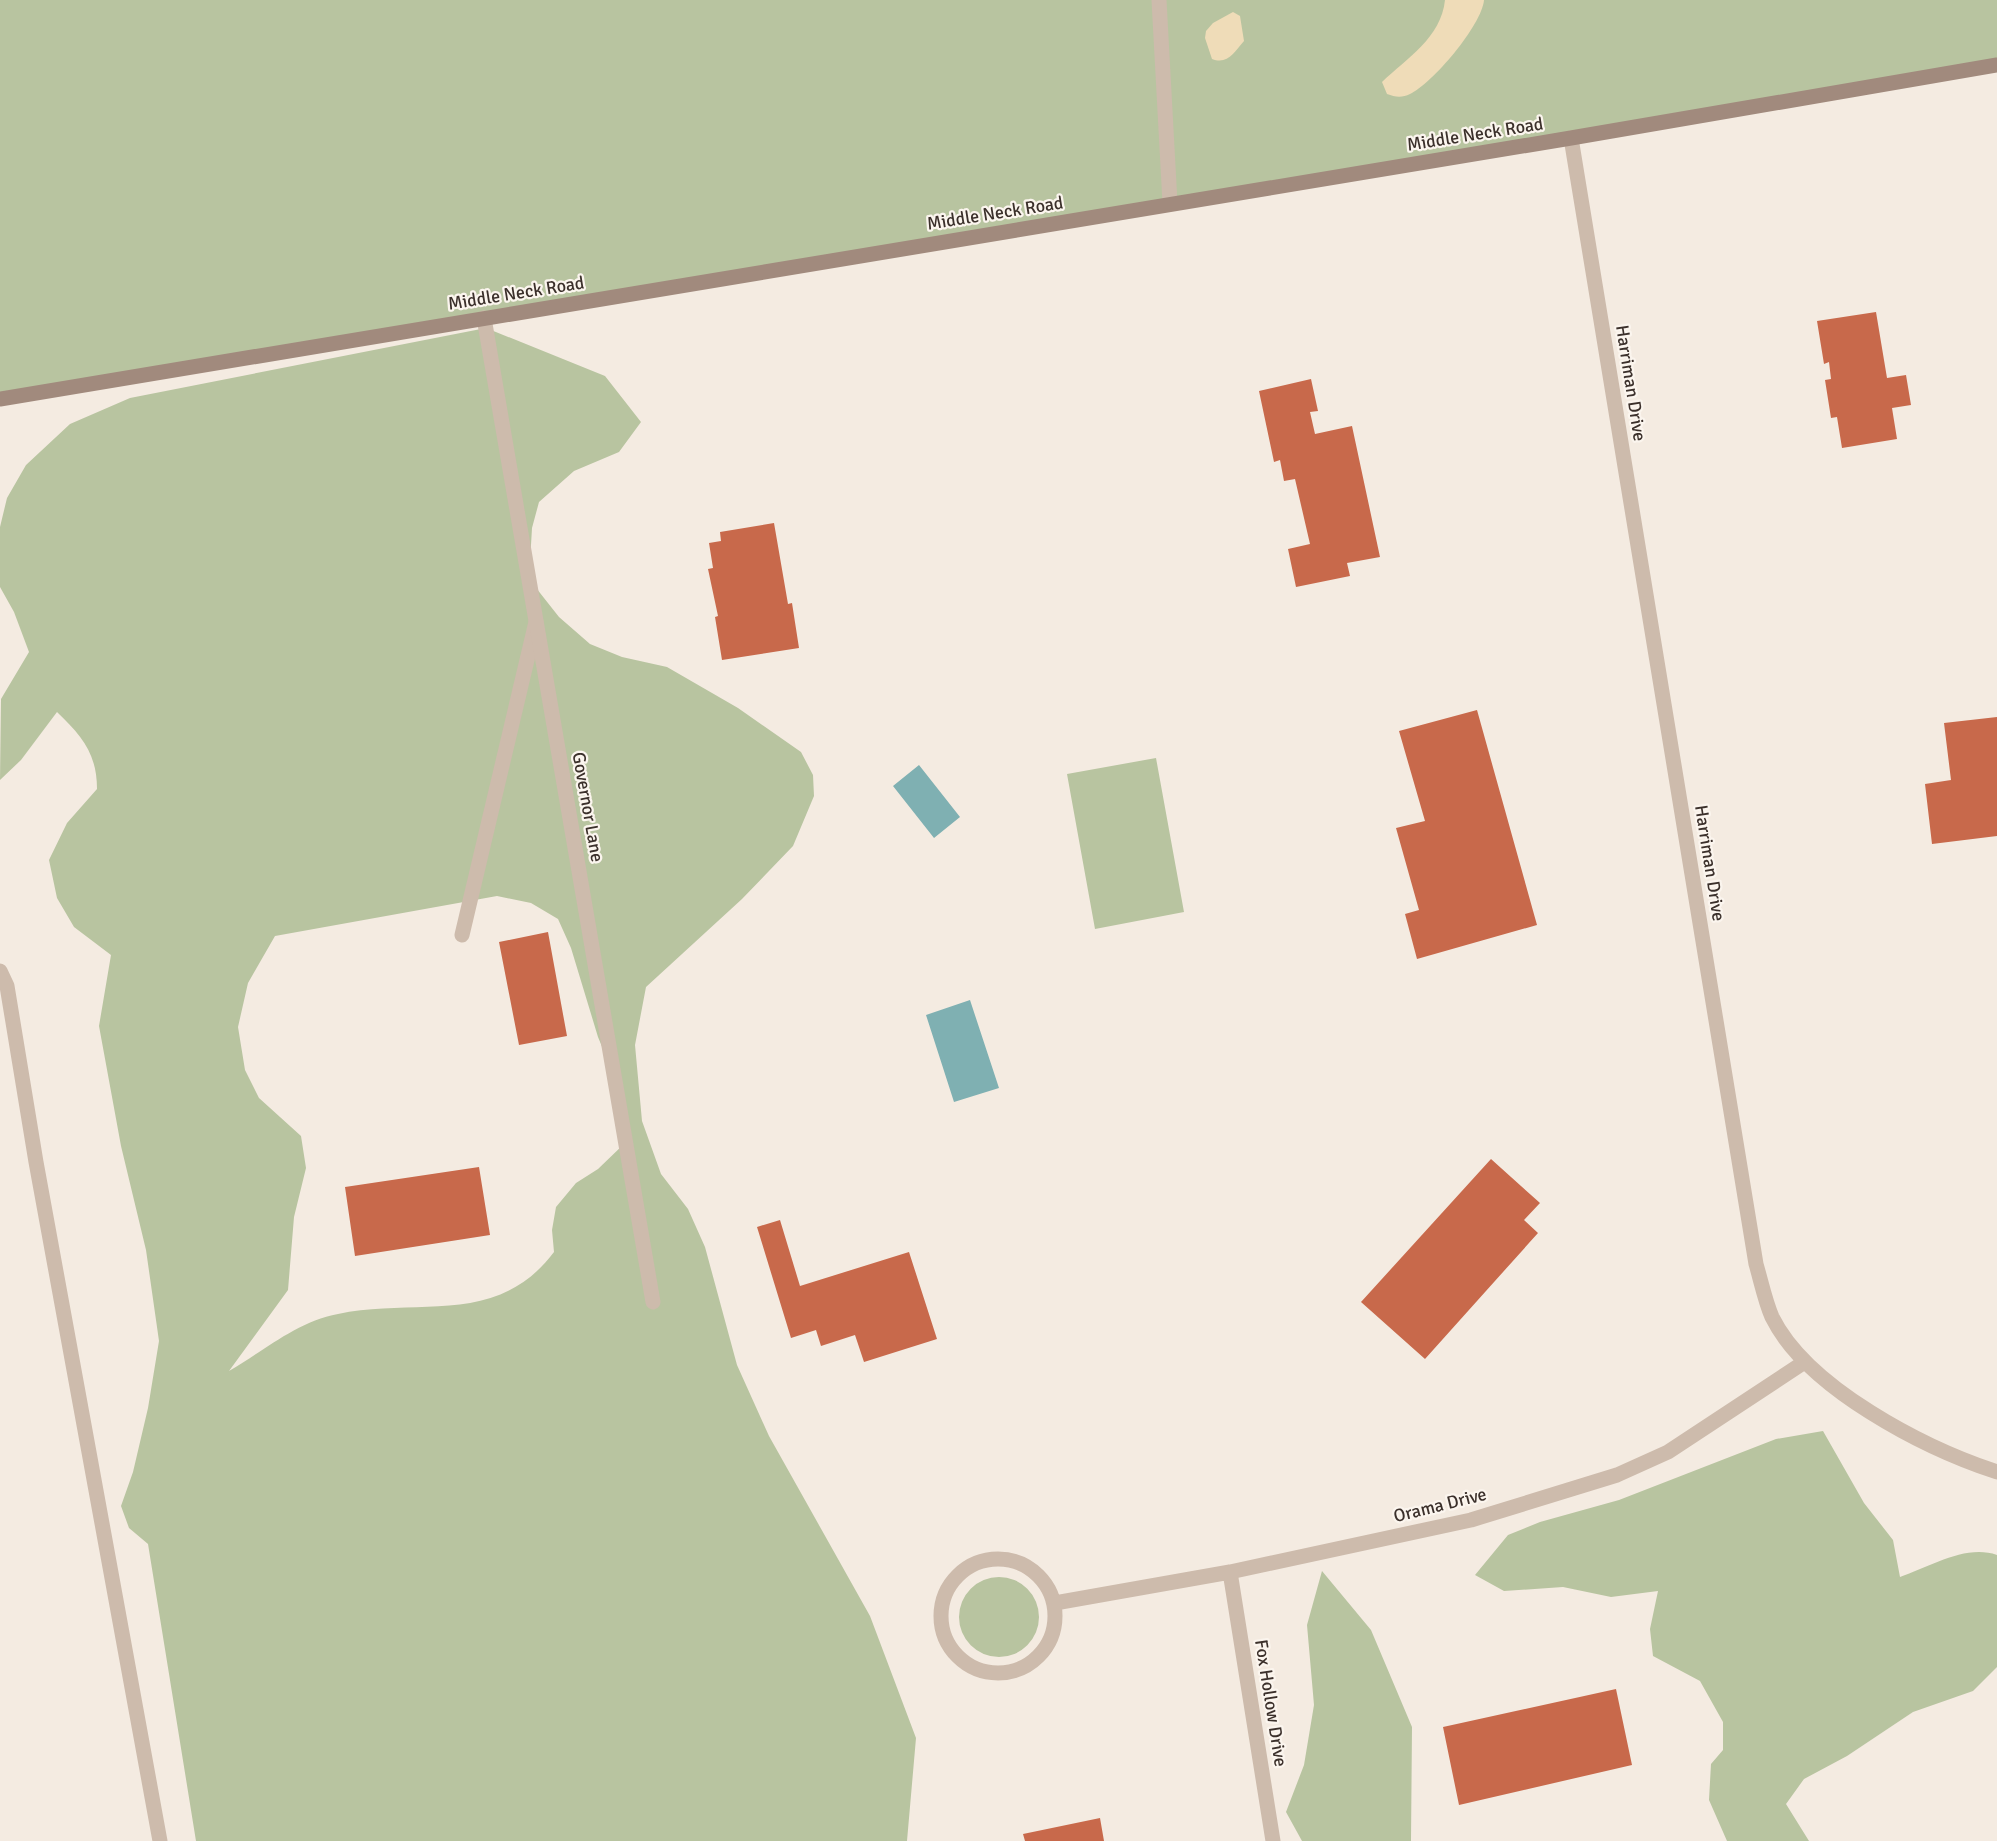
<svg xmlns="http://www.w3.org/2000/svg" width="1997" height="1841" viewBox="0 0 1997 1841" font-family="Signika,sans-serif">
  <style>
    .green { fill: #b8c4a0; fill-rule: evenodd }
    .sand { fill: #efdcb8 }
    .water { fill: #7fb0b2 }
    .building { fill: #c8694b }
    .lines { fill: none; stroke-linecap: round; stroke-linejoin: round }
    .service { stroke: #cdbbac; stroke-width: 15 }
    .minor { stroke: #cdbbac; stroke-width: 15 }
    .secondary { stroke: #a18a7d; stroke-width: 15 }
    .labels { text-anchor: middle; stroke-width: 4.5; stroke-linejoin: round; paint-order: stroke }
    .street-label { font-size: 18px; fill: #3b302b; stroke: #fbf5ee }
  </style>
  <rect width="100%" height="100%" fill="#f4ebe1"/>
  <path class="green" d="M 0,0 L 1997,0 L 1997,65 L 0,399 Z
    M 486,328 L 605,376 L 641,422 L 619,452 L 574,471 L 539,502 L 532,528 L 529,579 L 559,617 L 590,644 L 622,657 L 667,667 L 738,708 L 801,752 L 813,775 L 814,796 L 793,846 L 742,899 L 646,987 L 635,1045 L 642,1121 L 661,1174 L 688,1209 L 705,1247 L 737,1365 L 769,1436 L 870,1616 L 916,1738 L 907,1841 L 196,1841 L 148,1544 L 129,1528 L 121,1506 L 133,1472 L 148,1408 L 159,1341 L 146,1250 L 121,1146 L 99,1026 L 111,955 L 74,927 L 57,898 L 49,860 L 67,823 L 97,789 C 97,754 82,736 57,712 L 21,760 L 0,780 L 1,699 L 29,652 L 14,612 L 0,587 L 0,527 L 7,498 L 26,465 L 70,424 L 130,398 ZM 497,896 L 531,903 L 558,919 L 571,948 L 598,1037 L 615,1078 L 625,1143 L 598,1169 L 576,1183 L 556,1207 L 552,1230 L 554,1252 C 497,1328 417,1297 338,1314 C 296,1322 264,1351 229,1371 L 288,1290 L 294,1217 L 306,1168 L 301,1136 L 259,1098 L 245,1070 L 238,1027 L 248,983 L 275,936 Z
    M 1156,758 L 1184,912 L 1095,929 L 1067,774 Z
    M 1823,1431 L 1864,1503 L 1893,1540 L 1900,1577 C 1930,1567 1965,1544 1997,1555 L 1997,1667 L 1973,1691 L 1913,1712 L 1847,1756 L 1804,1779 L 1786,1804 L 1809,1841 L 1727,1841 L 1709,1800 L 1711,1764 L 1723,1750 L 1723,1722 L 1700,1681 L 1653,1656 L 1650,1629 L 1658,1591 L 1611,1597 L 1563,1587 L 1504,1591 L 1475,1575 L 1508,1535 L 1540,1522 L 1619,1500 L 1776,1439 Z
    M 1322,1571 L 1371,1630 L 1412,1727 L 1411,1841 L 1302,1841 L 1286,1812 L 1304,1765 L 1314,1705 L 1307,1625 Z
    M959 1617a40 40 0 1 1 80 0a40 40 0 1 1-80 0Z"/>
  <path class="sand" d="M 1445,0 L 1484,0 C 1482,25 1432,84 1410,94 C 1402,98 1395,97 1387,94 L 1382,82 C 1407,58 1441,38 1445,0 Z
    M 1233,12 L 1240,16 L 1244,41 C 1234,52 1228,65 1212,59 L 1205,38 L 1206,31 L 1213,23 Z"/>
  <path class="water" d="M 919,765 L 960,817 L 934,838 L 893,786 Z
    M 970,1000 L 999,1088 L 954,1102 L 926,1015 Z"/>
  <path class="building" d="M 1876,312 L 1887,378 L 1906,375 L 1911,405 L 1892,408 L 1897,439 L 1842,448 L 1837,417 L 1831,418 L 1825,380 L 1831,379 L 1829,362 L 1824,364 L 1817,321 Z
    M 1311,379 L 1318,411 L 1310,412 L 1315,434 L 1352,426 L 1380,557 L 1347,563 L 1350,576 L 1296,587 L 1288,549 L 1310,544 L 1295,479 L 1284,481 L 1280,460 L 1274,462 L 1259,391 Z
    M 774,523 L 788,604 L 792,603 L 799,648 L 722,660 L 715,617 L 718,616 L 708,569 L 713,568 L 709,543 L 721,541 L 720,532 Z
    M 1477,710 L 1537,925 L 1417,959 L 1405,914 L 1419,910 L 1396,828 L 1425,821 L 1399,731 Z
    M 1997,717 L 1997,836 L 1932,844 L 1925,784 L 1951,780 L 1944,723 Z
    M 548,932 L 567,1036 L 519,1045 L 499,942 Z
    M 1491,1159 L 1540,1203 L 1524,1220 L 1538,1233 L 1425,1359 L 1361,1302 Z
    M 479,1167 L 490,1235 L 355,1256 L 345,1187 Z
    M 780,1220 L 800,1286 L 909,1252 L 937,1339 L 864,1362 L 855,1335 L 821,1346 L 816,1330 L 791,1338 L 757,1227 Z
    M 1616,1689 L 1632,1765 L 1459,1805 L 1443,1727 Z
    M 1100,1818 L 1104,1841 L 1025,1841 L 1023,1834 Z"/>
  <g class="lines">
    <path class="service" d="M 1159,0 L 1170,203
      M 462,935 L 536,622
      M 0,971 L 7,986 L 36,1162 L 160,1841"/>
    <path class="minor" d="M 1571,138 L 1756,1264 C 1761,1281 1765,1301 1772,1317 C 1807,1388 1924,1448 1997,1472
      M 484,318 L 653,1302
      M941 1616a57 57 0 1 1 114 0a57 57 0 1 1-114 0Z
      M 1230,1572 L 1273,1841
      M 1055,1603 L 1230,1572 L 1471,1520 L 1617,1475 L 1668,1452 L 1803,1363"/>
    <path class="secondary" d="M 0,399 L 1571,138 L 1997,65"/>
  </g>
  <g class="labels">
    <g class="street-label">
      <text transform="translate(1475 134) rotate(-9)" y="6">Middle Neck Road</text>
      <text transform="translate(995 213) rotate(-9)" y="6">Middle Neck Road</text>
      <text transform="translate(516 293) rotate(-9)" y="6">Middle Neck Road</text>
      <text transform="translate(1631 383) rotate(81)" y="6">Harriman Drive</text>
      <text transform="translate(588 807) rotate(80)" y="6">Governor Lane</text>
      <text transform="translate(1710 863) rotate(81)" y="6">Harriman Drive</text>
      <text transform="translate(1440 1505) rotate(-14)" y="6">Orama Drive</text>
      <text transform="translate(1271 1703) rotate(81)" y="6">Fox Hollow Drive</text>
    </g>
  </g>
</svg>
